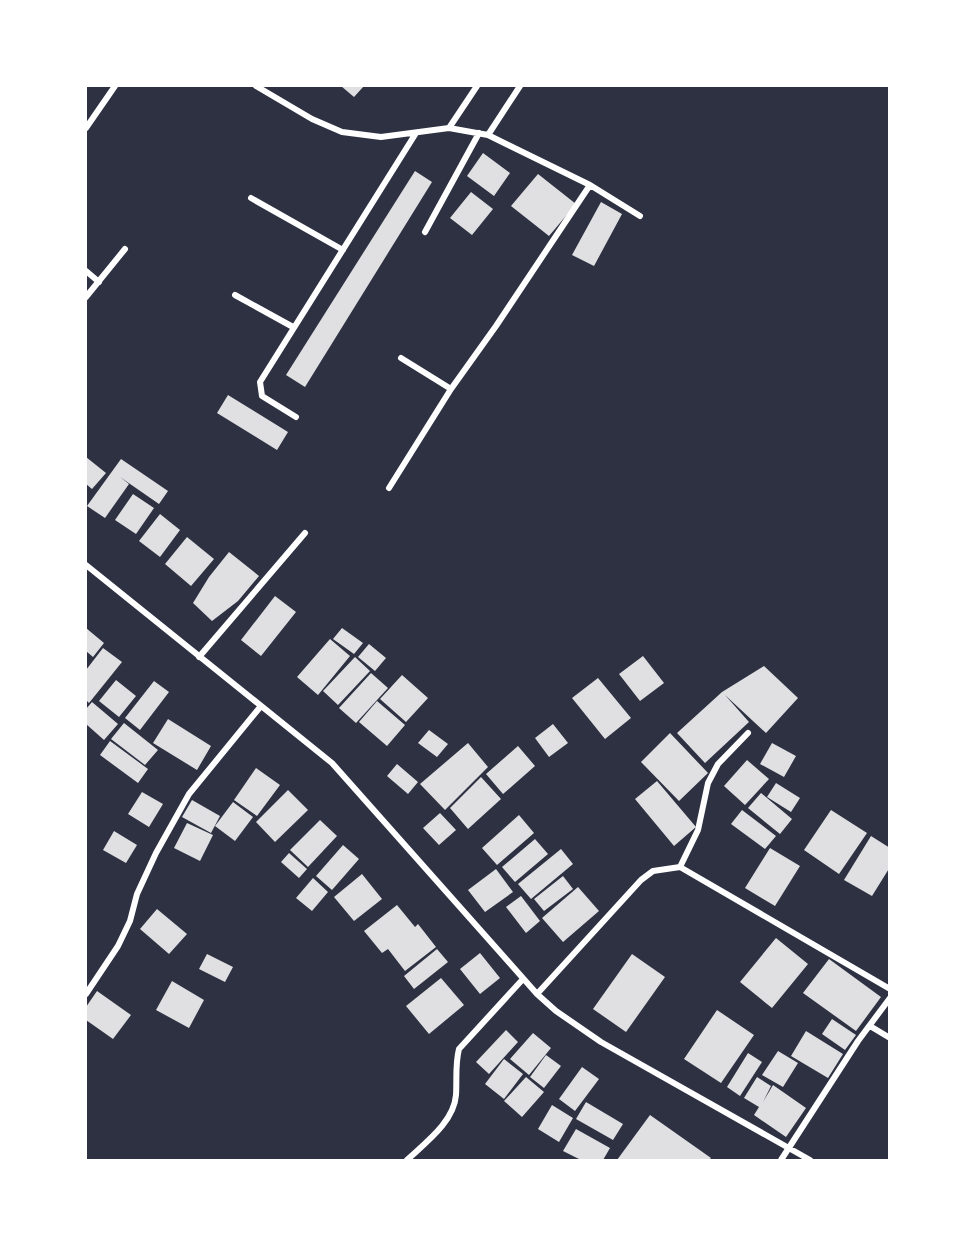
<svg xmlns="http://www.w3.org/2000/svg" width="975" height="1246" viewBox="0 0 975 1246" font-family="'PT Sans',sans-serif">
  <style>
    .building { fill: #e0e0e3 }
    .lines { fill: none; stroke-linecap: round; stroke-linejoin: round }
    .minor { stroke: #fff; stroke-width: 6 }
  </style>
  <rect width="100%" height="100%" fill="#2d3142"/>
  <path class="building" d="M 341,86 L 364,86 L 354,97 Z
    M 483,153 L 510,173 L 494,196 L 467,176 Z
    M 415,171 L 432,182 L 305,387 L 286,375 Z
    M 538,174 L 576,204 L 549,236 L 511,206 Z
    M 471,192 L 493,209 L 472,235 L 450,218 Z
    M 601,202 L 622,214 L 594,266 L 572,255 Z
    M 228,395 L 288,432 L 277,450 L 217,413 Z
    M 86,457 L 106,473 L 92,489 L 86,484 Z
    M 121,459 L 168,491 L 159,504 L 120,477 L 129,484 L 105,518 L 87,506 Z
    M 133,494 L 154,508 L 136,534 L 115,520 Z
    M 160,514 L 180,530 L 160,557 L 139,541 Z
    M 187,537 L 214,559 L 191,586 L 165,564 Z
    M 229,552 L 259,576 L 238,601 L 212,621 L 193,603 L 209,577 Z
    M 275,596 L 296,612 L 261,656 L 241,640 Z
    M 86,628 L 104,643 L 93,657 L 86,651 Z
    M 342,628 L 363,643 L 354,654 L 333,639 Z
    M 330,639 L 350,656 L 318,695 L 297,677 Z
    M 369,644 L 386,658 L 375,671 L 358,657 Z
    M 103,648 L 122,662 L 89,703 L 86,700 L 86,670 Z
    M 643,656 L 664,683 L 640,701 L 619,674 Z
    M 355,657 L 370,671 L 338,705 L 323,691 Z
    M 764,666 L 798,698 L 766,733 L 725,695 L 749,722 L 705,763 L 677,733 L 722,692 Z
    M 371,673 L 388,688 L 356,723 L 339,708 Z
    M 402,675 L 428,698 L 406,722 L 380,699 Z
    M 598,678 L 631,718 L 605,739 L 572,698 Z
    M 116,680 L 136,696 L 119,717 L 99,701 Z
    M 154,681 L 169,692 L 140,730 L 125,718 Z
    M 377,701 L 405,725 L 387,746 L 359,722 Z
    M 92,702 L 118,724 L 104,740 L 86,724 L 86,709 Z
    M 168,719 L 211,746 L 197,770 L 153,743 Z
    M 124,723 L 158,750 L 145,765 L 111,739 Z
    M 553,724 L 568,743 L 549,757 L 535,738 Z
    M 429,730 L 448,744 L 437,757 L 418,743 Z
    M 670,733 L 708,773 L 679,801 L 641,762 Z
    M 110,741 L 148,769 L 138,783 L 100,755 Z
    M 468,743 L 488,767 L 445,810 L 420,784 Z
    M 772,743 L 796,756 L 784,777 L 760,764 Z
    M 518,746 L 535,766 L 503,794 L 486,774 Z
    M 747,760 L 769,779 L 745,805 L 724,786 Z
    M 397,764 L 418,782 L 408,794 L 387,776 Z
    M 256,768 L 280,785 L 257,816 L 234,800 Z
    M 481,777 L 501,799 L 468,829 L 450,808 Z
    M 657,781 L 696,827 L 674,846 L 635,799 Z
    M 776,783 L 800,798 L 791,812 L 767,797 Z
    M 288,790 L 308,810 L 275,842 L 256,822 Z
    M 142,792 L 163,804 L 149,827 L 128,814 Z
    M 761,793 L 792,819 L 780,834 L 748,808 Z
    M 192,800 L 220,816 L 211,833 L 182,817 Z
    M 233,802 L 253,817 L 235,841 L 215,826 Z
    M 742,810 L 776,836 L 765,849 L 731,824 Z
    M 831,810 L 867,833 L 839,874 L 804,850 Z
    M 440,813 L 456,830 L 439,845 L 423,828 Z
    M 519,815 L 534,833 L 497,865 L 482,848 Z
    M 320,820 L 337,836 L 308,867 L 290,850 Z
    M 187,823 L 213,835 L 200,861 L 174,848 Z
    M 114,831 L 137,845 L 126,863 L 103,850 Z
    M 871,836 L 890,848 L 890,867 L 872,896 L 844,880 Z
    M 535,839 L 548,854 L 515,882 L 502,867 Z
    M 343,845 L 359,859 L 332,890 L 316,876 Z
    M 770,848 L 800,866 L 775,906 L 745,888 Z
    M 561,849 L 573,864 L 531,899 L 518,884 Z
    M 289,853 L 307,869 L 299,878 L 281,862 Z
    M 496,869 L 513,892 L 485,912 L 468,890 Z
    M 362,874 L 382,899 L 354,921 L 334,897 Z
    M 563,876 L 573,889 L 544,911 L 534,899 Z
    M 313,878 L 328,892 L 312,911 L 296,898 Z
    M 578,887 L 599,911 L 563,942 L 542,918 Z
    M 521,896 L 540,921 L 526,933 L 506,907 Z
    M 397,905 L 415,927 L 418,924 L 436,947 L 405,971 L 388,949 L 382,953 L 364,931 Z
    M 157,909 L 187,934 L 169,954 L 140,929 Z
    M 776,938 L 808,964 L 772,1008 L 740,982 Z
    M 437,949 L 448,962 L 414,989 L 404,976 Z
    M 480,953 L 500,978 L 480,994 L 460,969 Z
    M 207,954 L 233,967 L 225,982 L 199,969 Z
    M 632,954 L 665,977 L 626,1032 L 593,1009 Z
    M 829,959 L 881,997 L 856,1031 L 803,993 Z
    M 441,978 L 464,1005 L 429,1034 L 406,1006 Z
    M 172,981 L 204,1000 L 189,1028 L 156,1010 Z
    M 97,991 L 131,1015 L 113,1039 L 86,1020 L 86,1007 Z
    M 717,1010 L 754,1035 L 721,1083 L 684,1059 Z
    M 832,1019 L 856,1035 L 845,1050 L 822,1034 Z
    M 506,1030 L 518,1042 L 489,1074 L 476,1062 Z
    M 806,1031 L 843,1054 L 828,1078 L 791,1056 Z
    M 533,1033 L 551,1048 L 529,1075 L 510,1059 Z
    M 778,1051 L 798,1063 L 783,1087 L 762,1075 Z
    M 748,1053 L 762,1062 L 740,1096 L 727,1087 Z
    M 546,1055 L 561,1066 L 544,1088 L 530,1077 Z
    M 504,1059 L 523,1074 L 504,1099 L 485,1084 Z
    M 582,1067 L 599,1079 L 575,1111 L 559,1099 Z
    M 526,1077 L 544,1092 L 522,1117 L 504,1101 Z
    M 757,1077 L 771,1086 L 763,1102 L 773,1085 L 806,1108 L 786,1137 L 754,1115 L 759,1107 L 744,1098 Z
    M 586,1102 L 623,1124 L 613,1140 L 576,1119 Z
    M 552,1105 L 573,1118 L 559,1142 L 538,1129 Z
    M 650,1115 L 711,1158 L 709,1160 L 617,1160 Z
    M 576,1129 L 610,1148 L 603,1160 L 581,1160 L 563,1151 Z"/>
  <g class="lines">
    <path class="minor" d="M 256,86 L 312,119 L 342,132 L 381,137 L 449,128 L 488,135 L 590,185 L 640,216
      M 86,128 L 115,86
      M 449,128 L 477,86
      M 488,135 L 520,86
      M 251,198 L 343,250
      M 425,232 L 479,133
      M 86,271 L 99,282
      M 235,295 L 293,327
      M 86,297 L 125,249
      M 401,358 L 451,389
      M 296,417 L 262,396 L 260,382 L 416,133
      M 389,488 L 451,389 L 496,326 L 590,185
      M 86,565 L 332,763 L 537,994 L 556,1011 L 601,1042 L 810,1160
      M 199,657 L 305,533
      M 680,867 L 698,830 L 708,783 L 718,764 L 748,733
      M 86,994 L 118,946 L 130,921 L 137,894 L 156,853 L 189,794 L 261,706
      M 537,994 L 641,880 L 653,871 L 680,867 L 890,989
      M 870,1026 L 890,1038
      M 407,1160 C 425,1143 454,1122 456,1095 C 457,1079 455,1064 459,1049 L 523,979
      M 781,1160 L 858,1041 L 890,998"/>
  </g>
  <rect width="975" height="1246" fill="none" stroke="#ffffff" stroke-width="174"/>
</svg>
